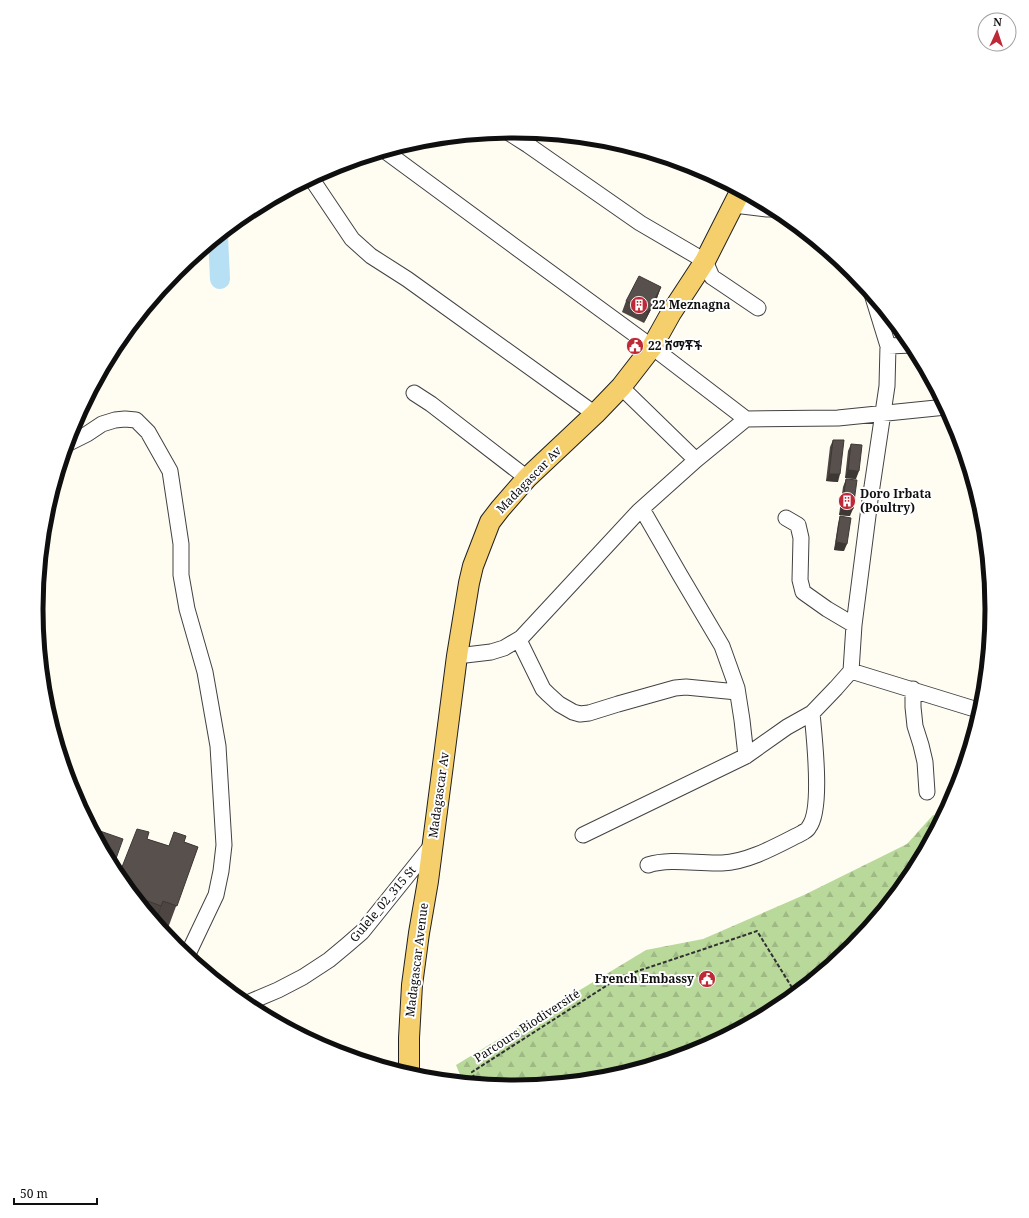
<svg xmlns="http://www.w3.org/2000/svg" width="1029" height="1218" viewBox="0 0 1029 1218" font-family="'Noto Serif','Noto Sans Ethiopic',serif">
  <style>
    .forest { fill: url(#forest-firs) }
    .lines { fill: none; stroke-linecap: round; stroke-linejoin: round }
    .river { stroke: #b7e0f5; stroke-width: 20 }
    .minor-casing { stroke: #424242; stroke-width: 17 }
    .major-casing { stroke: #202020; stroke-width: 22 }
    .path { stroke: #313131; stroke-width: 2; stroke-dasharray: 4 2; stroke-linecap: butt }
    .minor { stroke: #fff; stroke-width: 15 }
    .major { stroke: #f5cf6b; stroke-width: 20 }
    .wall { fill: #4c4541 }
    .shaded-wall { fill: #3e3835 }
    .building { fill: #58504c; stroke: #3e3835 }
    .labels { text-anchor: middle; stroke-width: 4; stroke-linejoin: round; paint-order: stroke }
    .poi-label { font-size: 12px; font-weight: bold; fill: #0f0f0f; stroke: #fff; text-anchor: start }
    .street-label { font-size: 12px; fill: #0f0f0f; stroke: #fff }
    .rim { fill: none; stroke: #0f0f0f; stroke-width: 5 }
  </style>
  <defs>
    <pattern id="forest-firs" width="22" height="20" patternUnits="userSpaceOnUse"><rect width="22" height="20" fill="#b9d99b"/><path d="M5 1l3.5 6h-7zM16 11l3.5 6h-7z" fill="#9eb984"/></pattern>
  </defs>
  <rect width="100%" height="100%" fill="#fffcf2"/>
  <path class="forest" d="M 933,815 L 942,819 L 912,875 L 853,948 L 780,1007 L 697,1051 L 608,1078 L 514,1087 L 463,1082 L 456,1065 L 646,950 L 703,939 L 804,895 L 907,844 Z"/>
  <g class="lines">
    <path class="river" d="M 218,236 L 220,279"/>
    <defs>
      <path id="minor" d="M 506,131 L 528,145 L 640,223 L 705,261 L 712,277 L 724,285 L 758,308
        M 385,151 L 514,246 L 652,347 L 746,419 L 838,418 L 946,407
        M 311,178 L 352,239 L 371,256 L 407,279 L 595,414
        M 734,205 L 767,209 L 776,209
        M 888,346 L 913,345
        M 621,387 L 696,460
        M 414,393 L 431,404 L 527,478
        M 67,444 L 87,434 L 102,424 L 115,420 L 125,419 L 136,420 L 148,432 L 170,471 L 181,544 L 181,575 L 187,609 L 205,672 L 218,746 L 224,845 L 221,871 L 216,895 L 187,956
        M 642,509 L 680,575 L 722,646 L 737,688 L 742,720 L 746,756
        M 786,518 L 798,525 L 801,538 L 800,580 L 803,592 L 827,609 L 854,625
        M 519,640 L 543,689 L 548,694 L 559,704 L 573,712 L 580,714 L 589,713 L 618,704 L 675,688 L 686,687 L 737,692
        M 457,656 L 491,652 L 504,648 L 521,638 L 639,511 L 696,460 L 746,419
        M 851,671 L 854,625 L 870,500 L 887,386 L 888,346 L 872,294
        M 913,689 L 913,707 L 915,726 L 921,745 L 925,762 L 927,792
        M 583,835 L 746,756 L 787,727 L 812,713 L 836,688 L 851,671 L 981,711
        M 648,865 C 671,858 697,864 722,863 C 749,862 778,845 802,833 C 805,831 808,830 809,827 C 823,809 814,736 812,713
        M 245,1004 L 278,990 L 303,977 L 329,960 L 347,945 L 362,932 L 432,845"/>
      <path id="major" d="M 409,1075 L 409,1038 L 412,985 L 419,933 L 428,881 L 457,656 L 469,583 L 473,566 L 490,522 L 500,509 L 527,478 L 595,414 L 621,387 L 652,347 L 671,313 L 705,261 L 741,190"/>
    </defs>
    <use href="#minor" class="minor-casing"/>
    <use href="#major" class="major-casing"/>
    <path class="path" d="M 477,1084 L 472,1072 L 620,977 L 707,948 L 757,931 L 796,994"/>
    <use href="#minor" class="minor"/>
    <use href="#major" class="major"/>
  </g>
  <path class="wall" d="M 661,287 L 657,298 L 644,323 L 622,312 L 626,301 Z
    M 833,440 L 838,482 L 826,481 L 830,447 Z
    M 851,444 L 856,479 L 845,478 L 848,451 Z
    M 846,479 L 850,516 L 839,515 L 843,487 Z
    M 840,516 L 844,551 L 834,550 L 838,524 Z
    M 147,839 L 169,846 L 184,842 L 198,847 L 168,928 L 157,924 L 118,877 Z"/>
  <path class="shaded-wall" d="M 661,287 L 657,298 L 644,323 L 648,312 Z
    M 848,470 L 859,471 L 856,479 L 845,478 Z
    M 829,474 L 840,474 L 838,482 L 826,481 Z
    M 842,507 L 853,509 L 850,516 L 839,515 Z
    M 836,542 L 847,544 L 844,551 L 834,550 Z
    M 163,901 L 156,922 L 155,922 Z"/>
  <path class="building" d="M 639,276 L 661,287 L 648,312 L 626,301 Z
    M 833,440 L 844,440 L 840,474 L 829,474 Z
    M 851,444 L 862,445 L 859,471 L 848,470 Z
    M 846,479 L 857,480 L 853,509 L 842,507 Z
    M 840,516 L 851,518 L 847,544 L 836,542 Z
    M 137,829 L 149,832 L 147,839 L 169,846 L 174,832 L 186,836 L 184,842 L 198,847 L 177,906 L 163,901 L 161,906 L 137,897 L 136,899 L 118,877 Z
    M 100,831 L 123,839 L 113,867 L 97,838 Z"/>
  <defs>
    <symbol id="building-disc" viewBox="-11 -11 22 22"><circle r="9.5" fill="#bd2936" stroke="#fff"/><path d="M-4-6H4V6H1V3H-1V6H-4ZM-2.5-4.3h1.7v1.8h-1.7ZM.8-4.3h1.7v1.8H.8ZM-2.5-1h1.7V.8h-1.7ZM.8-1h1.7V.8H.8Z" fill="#fff"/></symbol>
    <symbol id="civic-disc" viewBox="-11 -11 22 22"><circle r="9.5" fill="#bd2936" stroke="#fff"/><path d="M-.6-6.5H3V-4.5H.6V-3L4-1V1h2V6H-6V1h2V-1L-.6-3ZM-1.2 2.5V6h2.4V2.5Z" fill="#fff"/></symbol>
  </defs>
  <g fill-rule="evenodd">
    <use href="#building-disc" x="629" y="295" width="20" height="20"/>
    <use href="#civic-disc" x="625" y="336" width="20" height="20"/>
    <use href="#building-disc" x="837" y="491" width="20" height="20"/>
    <use href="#civic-disc" x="697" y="969" width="20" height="20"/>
  </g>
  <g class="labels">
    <g class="poi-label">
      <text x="652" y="309">22 Meznagna</text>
      <text x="648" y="350">22 ሸማቾች</text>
      <text x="860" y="498">Doro Irbata<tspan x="860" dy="14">(Poultry)</tspan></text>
      <text x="694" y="983" text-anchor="end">French Embassy</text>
    </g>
    <g class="street-label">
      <text transform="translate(529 480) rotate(-46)" y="4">Madagascar Av</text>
      <text transform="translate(439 795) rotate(-82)" y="4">Madagascar Av</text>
      <text transform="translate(383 904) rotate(-50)" y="4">Gulele_02_315 St</text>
      <text transform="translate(417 960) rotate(-83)" y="4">Madagascar Avenue</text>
      <text transform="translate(527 1026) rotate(-33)" y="4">Parcours Biodiversité</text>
    </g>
  </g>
  <path d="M0 0H1029V1218H0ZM43 609a471 471 0 1 1 942 0a471 471 0 1 1-942 0Z" fill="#fff" fill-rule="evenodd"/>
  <path class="rim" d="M43 609a471 471 0 1 1 942 0a471 471 0 1 1-942 0Z"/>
  <g transform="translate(997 32) rotate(3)"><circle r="19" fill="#ffffff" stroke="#9f9f9f"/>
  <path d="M0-3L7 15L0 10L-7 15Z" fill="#bd2936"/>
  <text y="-6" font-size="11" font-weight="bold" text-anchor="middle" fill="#0f0f0f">N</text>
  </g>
  <path d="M14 1198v6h83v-6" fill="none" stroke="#0f0f0f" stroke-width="2"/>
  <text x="20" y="1198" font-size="12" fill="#0f0f0f" stroke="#ffffff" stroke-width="3" paint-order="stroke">50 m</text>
</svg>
